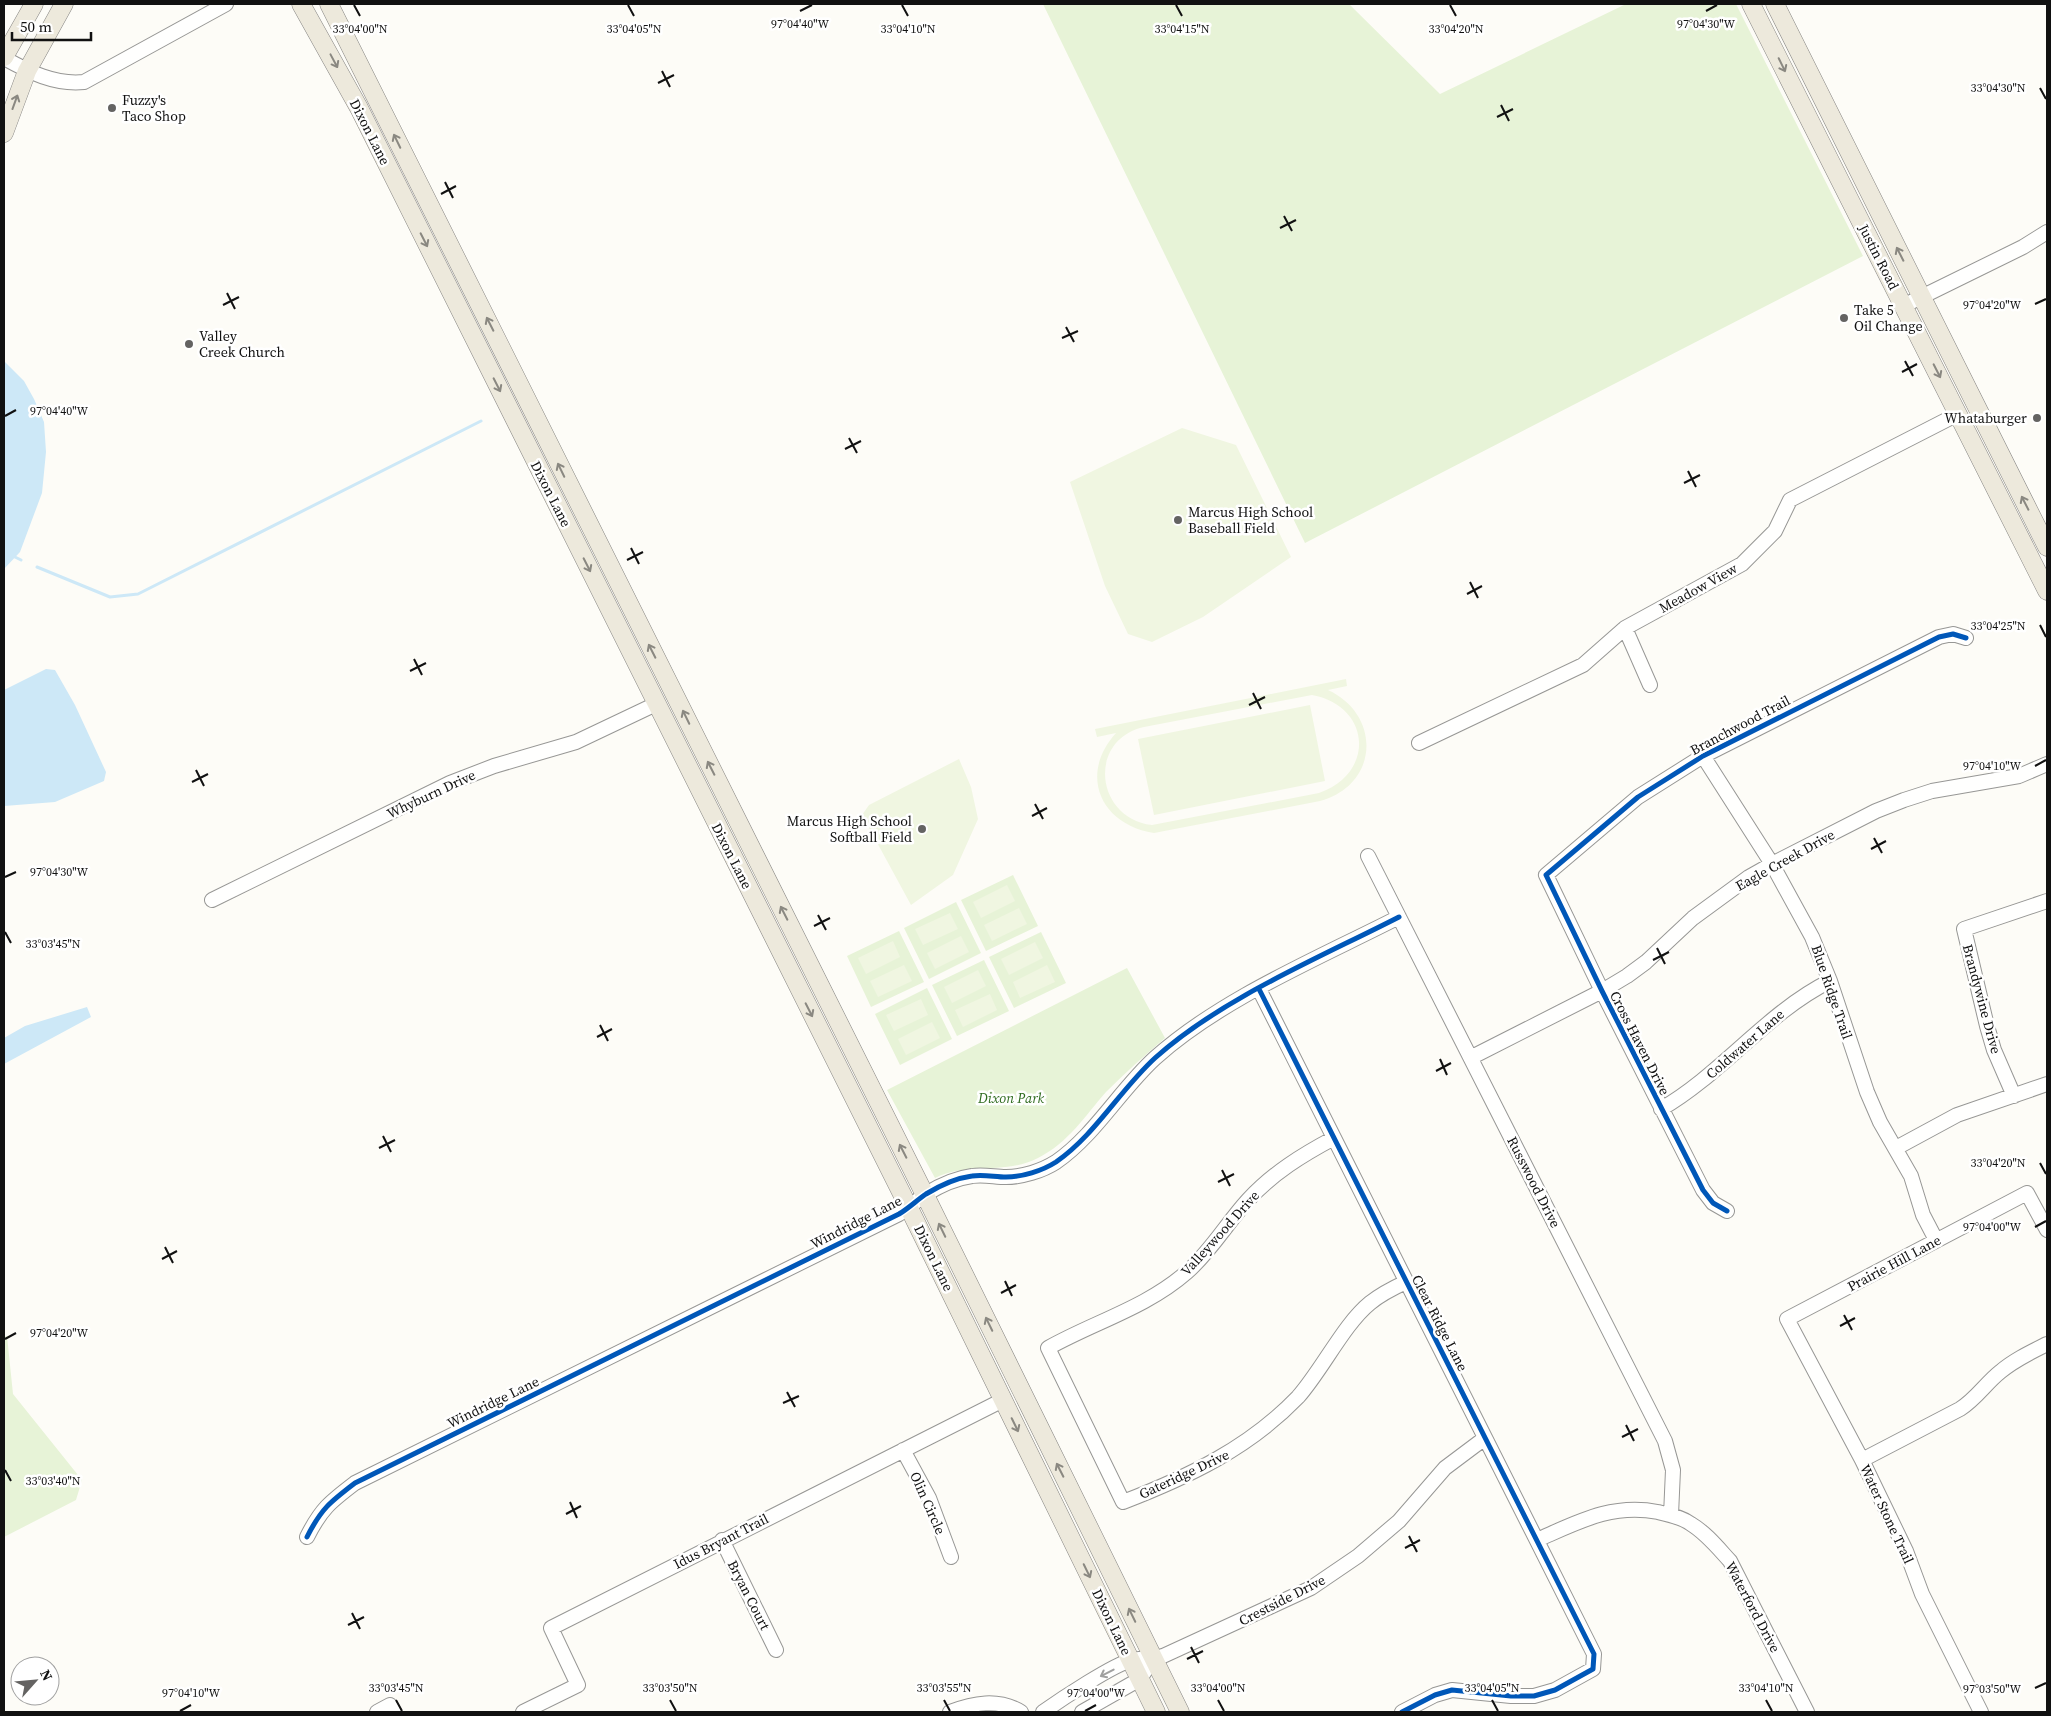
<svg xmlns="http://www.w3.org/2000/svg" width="2051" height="1716" viewBox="0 0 2051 1716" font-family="'Source Serif 4',serif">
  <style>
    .green { fill: #e7f3d7 }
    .pitch { fill: #f0f6e1; fill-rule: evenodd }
    .water { fill: #cde8f7 }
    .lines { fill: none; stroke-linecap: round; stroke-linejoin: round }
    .stream { stroke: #cde8f7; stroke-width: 3 }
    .minor-casing { stroke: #979795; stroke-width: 16 }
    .major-casing { stroke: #858482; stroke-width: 19 }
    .minor { stroke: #fffffe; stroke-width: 14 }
    .major { stroke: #ede9dc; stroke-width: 18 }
    .cycleway-casing { stroke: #fff; stroke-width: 8 }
    .cycleway { stroke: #0057b8; stroke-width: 5 }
    .oneway { stroke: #8a8881 }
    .oneway2 { stroke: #a0a09f }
    .ticks { fill: none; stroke: #111; stroke-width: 2 }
    .poi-dot { fill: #646362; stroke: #fff; stroke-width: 2 }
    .labels { text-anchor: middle; stroke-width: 5; stroke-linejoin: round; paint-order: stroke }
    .poi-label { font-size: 14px; fill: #111; stroke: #fff; text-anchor: start }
    .street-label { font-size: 14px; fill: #111; stroke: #fff }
    .park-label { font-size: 14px; font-style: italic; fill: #2f6b1f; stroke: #fff }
    .ticks-label { font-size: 12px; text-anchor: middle; fill: #111; stroke: #fff; stroke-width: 5; stroke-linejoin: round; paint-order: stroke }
  </style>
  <rect width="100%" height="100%" fill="#fdfcf7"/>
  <path class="green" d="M 1043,4 L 1349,4 L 1440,94 L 1626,4 L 1736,4 L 1863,256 L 1305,543 Z
    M 1013,875 L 1038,926 L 986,951 L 961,900 Z
    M 956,902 L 981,953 L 929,979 L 904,928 Z
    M 899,931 L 924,982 L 871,1007 L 847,956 Z
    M 1041,932 L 1066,983 L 1014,1008 L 989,957 Z
    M 984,960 L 1009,1011 L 957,1036 L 932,985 Z
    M 1127,968 L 1165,1038 C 1145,1055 1125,1073 1106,1092 C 1085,1116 1068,1143 1038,1158 C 1006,1175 967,1162 935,1178 L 887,1090 Z
    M 927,988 L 952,1039 L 900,1065 L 875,1014 Z
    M 7,1336 L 13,1394 L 82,1480 L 76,1500 L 4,1537 L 4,1337 Z"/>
  <path class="pitch" d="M 1182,428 L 1236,445 L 1291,557 L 1203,617 L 1152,642 L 1128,634 L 1105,586 L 1070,482 Z
    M 1346,679 L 1347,686 L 1328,690 C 1382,715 1379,785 1320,801 L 1154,833 C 1101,825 1078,775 1116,733 L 1097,737 L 1095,729 ZM 1312,695 C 1371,706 1376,773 1319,793 L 1152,825 C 1095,818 1087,740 1144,727 Z
    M 1310,705 L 1325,781 L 1154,815 L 1138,739 Z
    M 959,759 L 971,787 L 978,819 L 953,875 L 911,905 L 862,815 L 869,805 Z
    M 1007,885 L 1015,901 L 981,918 L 973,902 Z
    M 1019,908 L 1027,924 L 992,941 L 984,925 Z
    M 950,913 L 958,929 L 923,945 L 915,929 Z
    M 961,936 L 969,952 L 935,969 L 927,953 Z
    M 893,941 L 900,957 L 866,974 L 858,958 Z
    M 1035,942 L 1043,958 L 1009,975 L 1001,959 Z
    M 904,965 L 912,981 L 878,997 L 870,981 Z
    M 1047,965 L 1055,982 L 1020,998 L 1013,982 Z
    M 978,970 L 986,986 L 952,1003 L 944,987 Z
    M 990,994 L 997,1010 L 963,1027 L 955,1010 Z
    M 921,999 L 928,1015 L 894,1031 L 886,1015 Z
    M 932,1022 L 940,1038 L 906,1055 L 898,1039 Z"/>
  <path class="water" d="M 4,361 L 24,381 L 34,399 L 44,422 L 46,452 L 42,493 L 20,552 L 4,569 Z
    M 46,669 L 55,670 L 75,705 L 106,772 L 104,781 L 55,802 L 4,806 L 4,690 Z
    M 87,1007 L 91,1017 L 4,1064 L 4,1038 L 25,1026 Z"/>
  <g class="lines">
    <path class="stream" d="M 15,557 L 21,560
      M 37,567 L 110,597 L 138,594 L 481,421"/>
    <defs>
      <path id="minor" d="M 4,58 C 29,72 55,85 84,82 L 226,4
        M 1903,306 L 2023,247 L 2047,232
        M 1625,628 L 1650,685
        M 1419,743 L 1583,665 L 1625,628 L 1742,564 L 1775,531 L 1790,500 L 1958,414
        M 1703,756 L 1772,864 L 1812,937 L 1830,981 L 1867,1092 L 1880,1122 L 1911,1176 L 1923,1215 L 1936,1240
        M 1368,856 L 1665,1441 L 1673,1470 L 1671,1515
        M 212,900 L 450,783 L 494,766 L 576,742 L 656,704
        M 1259,989 L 1594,1654 L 1593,1669 L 1555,1690 L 1534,1696 L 1511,1696 L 1452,1690 L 1435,1695 L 1402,1712
        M 1472,1057 L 1602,991 L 1627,976 L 1646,962 L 1693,918 L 1749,877 L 1772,864 L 1876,811 L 1904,800 L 1932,791 L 2019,776 L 2047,764
        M 2014,1096 L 1994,1050 L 1987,1026 L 1964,929 L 2047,901
        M 1661,1109 C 1722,1074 1766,1013 1830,981
        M 1334,1138 C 1302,1155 1273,1173 1248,1200 C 1227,1223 1211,1251 1187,1272 C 1146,1308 1094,1322 1048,1348 L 1123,1502 C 1188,1477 1249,1448 1298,1397 C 1322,1370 1344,1324 1370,1303 C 1381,1294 1393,1288 1406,1282
        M 1896,1148 L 1957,1115 L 2047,1084
        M 1727,1211 L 1713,1203 L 1703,1190 L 1602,991 L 1546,875 L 1638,797 L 1703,756 L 1939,637 L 1953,634 L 1966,638
        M 903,1450 L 929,1498 L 951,1557
        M 1862,1460 L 1960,1409 C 1976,1399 1986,1383 2000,1372 C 2014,1360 2031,1352 2047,1344
        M 307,1537 C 321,1509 330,1502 355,1483 L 899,1214 C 909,1208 917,1200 926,1194 C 939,1186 957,1178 972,1176 C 983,1174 995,1177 1006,1177 C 1022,1177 1042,1171 1056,1162 C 1095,1135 1120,1090 1155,1058 C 1222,998 1319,958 1399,917
        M 722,1540 L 776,1650
        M 1537,1540 C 1578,1522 1612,1503 1658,1512 C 1669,1515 1682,1517 1691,1524 C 1706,1533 1718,1548 1730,1561 L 1807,1712
        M 377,1712 L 390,1705 L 394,1712
        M 523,1712 L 578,1685 L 551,1628 L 1003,1400
        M 950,1712 C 973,1703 998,1698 1021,1712
        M 1043,1712 C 1060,1700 1114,1664 1132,1660 C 1143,1658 1153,1659 1163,1656 L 1311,1588 L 1358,1556 L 1399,1521 L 1445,1468 L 1485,1438
        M 1082,1712 L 1140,1679 L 1153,1659
        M 1981,1712 L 1922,1594 L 1906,1551 L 1862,1460 L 1787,1319 L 2027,1193 L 2047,1230"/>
      <path id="major" d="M 301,4 L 359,108 L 909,1208 L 1156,1712
        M 329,4 L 925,1195 L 1180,1712
        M 1751,4 L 2047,591
        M 1775,4 L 2047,547
        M 4,57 L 34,4
        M 4,133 L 27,71 L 64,4"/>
    </defs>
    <use href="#minor" class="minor-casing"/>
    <use href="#major" class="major-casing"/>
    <use href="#minor" class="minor"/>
    <use href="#major" class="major"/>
    <defs>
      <path id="cycleway" d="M 1259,989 L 1594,1654 L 1593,1669 L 1555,1690 L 1534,1696 L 1511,1696 L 1452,1690 L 1435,1695 L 1402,1712
        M 1727,1211 L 1713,1203 L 1703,1190 L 1602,991 L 1546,875 L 1638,797 L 1703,756 L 1939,637 L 1953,634 L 1966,638
        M 307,1537 C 321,1509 330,1502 355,1483 L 899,1214 C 909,1208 917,1200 926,1194 C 939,1186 957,1178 972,1176 C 983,1174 995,1177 1006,1177 C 1022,1177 1042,1171 1056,1162 C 1095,1135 1120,1090 1155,1058 C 1222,998 1319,958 1399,917"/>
    </defs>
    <use href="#cycleway" class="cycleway-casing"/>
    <use href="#cycleway" class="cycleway"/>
  </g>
  <defs><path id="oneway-shaft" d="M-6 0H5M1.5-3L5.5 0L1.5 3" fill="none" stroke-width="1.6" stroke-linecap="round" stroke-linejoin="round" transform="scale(1.25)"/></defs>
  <g class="oneway">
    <use href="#oneway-shaft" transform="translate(334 61) rotate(62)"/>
    <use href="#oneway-shaft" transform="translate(1782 65) rotate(64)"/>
    <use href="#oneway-shaft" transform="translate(15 102) rotate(-70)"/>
    <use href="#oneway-shaft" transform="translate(397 141) rotate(-116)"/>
    <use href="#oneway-shaft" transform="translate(424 240) rotate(63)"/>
    <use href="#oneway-shaft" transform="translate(1900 254) rotate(-117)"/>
    <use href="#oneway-shaft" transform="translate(490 324) rotate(-117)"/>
    <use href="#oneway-shaft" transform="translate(1937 371) rotate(63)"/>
    <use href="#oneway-shaft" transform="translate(497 385) rotate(63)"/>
    <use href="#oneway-shaft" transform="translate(561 470) rotate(-116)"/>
    <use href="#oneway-shaft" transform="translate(2025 503) rotate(-117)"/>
    <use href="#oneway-shaft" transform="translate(587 565) rotate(63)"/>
    <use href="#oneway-shaft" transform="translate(652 651) rotate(-117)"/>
    <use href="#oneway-shaft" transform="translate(686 717) rotate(-116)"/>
    <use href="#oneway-shaft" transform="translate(711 768) rotate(-117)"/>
    <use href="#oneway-shaft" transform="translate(784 913) rotate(-117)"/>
    <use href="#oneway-shaft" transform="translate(809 1010) rotate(63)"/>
    <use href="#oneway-shaft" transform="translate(903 1151) rotate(-117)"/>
    <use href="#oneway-shaft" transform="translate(942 1230) rotate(-116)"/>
    <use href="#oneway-shaft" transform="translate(989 1324) rotate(-116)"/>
    <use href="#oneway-shaft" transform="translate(1015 1425) rotate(64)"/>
    <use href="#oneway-shaft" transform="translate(1060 1470) rotate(-117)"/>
    <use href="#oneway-shaft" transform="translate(1087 1571) rotate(64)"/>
    <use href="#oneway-shaft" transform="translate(1132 1615) rotate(-116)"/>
  </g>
  <use class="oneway2" href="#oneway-shaft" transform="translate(1107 1673) rotate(153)"/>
  <path class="ticks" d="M 354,5 L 360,16M 628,5 L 634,16M 902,5 L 908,16M 1176,5 L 1182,16M 1450,5 L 1456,16M 800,11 L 812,5M 1706,11 L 1717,5M 662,71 L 670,87M 658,83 L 674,75M 2040,88 L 2046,99M 1501,105 L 1509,121M 1497,117 L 1513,109M 445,182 L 453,198M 441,194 L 456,186M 1284,216 L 1292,231M 1280,228 L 1296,220M 227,293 L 235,309M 2035,304 L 2046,299M 223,305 L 239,297M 1066,327 L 1074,342M 1062,338 L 1078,331M 1905,361 L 1913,376M 1902,372 L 1917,364M 5,416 L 16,410M 849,438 L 857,453M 845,449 L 861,441M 1688,471 L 1696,487M 1684,483 L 1700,475M 631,548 L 639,564M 627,560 L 643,552M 1470,582 L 1478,598M 1467,594 L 1482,586M 2040,625 L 2046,637M 414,659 L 422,675M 410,671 L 426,663M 1253,693 L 1261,709M 1249,705 L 1265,697M 2035,766 L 2046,760M 196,770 L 204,786M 192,782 L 208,774M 1035,804 L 1043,819M 1032,816 L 1047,808M 1874,838 L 1882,853M 1871,849 L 1886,841M 5,877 L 16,872M 818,915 L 826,930M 814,926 L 830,918M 5,932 L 11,943M 1657,948 L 1665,964M 1653,960 L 1669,952M 600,1025 L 608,1041M 597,1037 L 612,1029M 1440,1059 L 1447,1075M 1436,1071 L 1451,1063M 383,1136 L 391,1152M 379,1148 L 395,1140M 2040,1163 L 2046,1174M 1222,1170 L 1230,1186M 1218,1182 L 1234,1174M 2035,1227 L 2046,1221M 165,1247 L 173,1263M 162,1259 L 177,1251M 1005,1281 L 1012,1296M 1001,1293 L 1016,1285M 1844,1315 L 1852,1330M 1840,1326 L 1855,1318M 5,1339 L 16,1333M 787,1392 L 795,1407M 783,1403 L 799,1396M 1626,1425 L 1634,1441M 1622,1437 L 1638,1429M 5,1470 L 11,1481M 570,1502 L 577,1518M 566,1514 L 581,1506M 1409,1536 L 1417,1552M 1405,1548 L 1420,1540M 352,1613 L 360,1629M 348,1625 L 364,1617M 1191,1647 L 1199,1663M 1187,1659 L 1203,1651M 2035,1688 L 2046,1683M 396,1700 L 402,1711M 670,1700 L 676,1711M 944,1700 L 950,1711M 1218,1700 L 1224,1711M 1492,1700 L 1498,1711M 1766,1700 L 1772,1711M 180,1711 L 191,1705M 1085,1711 L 1096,1705"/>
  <g class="poi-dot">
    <circle cx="112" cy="108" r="5"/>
    <circle cx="1844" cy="318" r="5"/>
    <circle cx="189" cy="344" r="5"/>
    <circle cx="2037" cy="418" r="5"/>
    <circle cx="1178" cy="520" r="5"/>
    <circle cx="922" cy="829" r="5"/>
  </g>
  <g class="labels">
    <g class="poi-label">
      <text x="122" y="105">Fuzzy's<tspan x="122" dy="16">Taco Shop</tspan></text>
      <text x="1854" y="315">Take 5<tspan x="1854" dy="16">Oil Change</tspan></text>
      <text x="199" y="341">Valley<tspan x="199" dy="16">Creek Church</tspan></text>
      <text x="2027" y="423" text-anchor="end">Whataburger</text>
      <text x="1188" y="517">Marcus High School<tspan x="1188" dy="16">Baseball Field</tspan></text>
      <text x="912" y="826" text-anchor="end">Marcus High School<tspan x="912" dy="16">Softball Field</tspan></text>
    </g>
    <g class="street-label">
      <text transform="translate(370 132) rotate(63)" y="5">Dixon Lane</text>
      <text transform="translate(1879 257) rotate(63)" y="5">Justin Road</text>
      <text transform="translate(551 494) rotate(63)" y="5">Dixon Lane</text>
      <text transform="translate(1698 588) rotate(-29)" y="5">Meadow View</text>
      <text transform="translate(1740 725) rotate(-28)" y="5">Branchwood Trail</text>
      <text transform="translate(431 794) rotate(-25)" y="5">Whyburn Drive</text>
      <text transform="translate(732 856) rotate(63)" y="5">Dixon Lane</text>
      <text transform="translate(1785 860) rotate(-29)" y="5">Eagle Creek Drive</text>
      <text transform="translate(1832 992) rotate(71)" y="5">Blue Ridge Trail</text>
      <text transform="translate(1982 999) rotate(75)" y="5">Brandywine Drive</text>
      <text transform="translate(1640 1043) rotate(63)" y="5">Cross Haven Drive</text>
      <text transform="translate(1745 1044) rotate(-41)" y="5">Coldwater Lane</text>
      <text transform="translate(1534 1182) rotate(63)" y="5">Russwood Drive</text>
      <text transform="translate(856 1222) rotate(-27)" y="5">Windridge Lane</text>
      <text transform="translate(1220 1233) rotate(-48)" y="5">Valleywood Drive</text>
      <text transform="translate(934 1258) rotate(64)" y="5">Dixon Lane</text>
      <text transform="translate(1894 1263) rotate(-28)" y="5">Prairie Hill Lane</text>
      <text transform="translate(1440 1323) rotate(63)" y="5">Clear Ridge Lane</text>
      <text transform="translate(493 1402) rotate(-26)" y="5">Windridge Lane</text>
      <text transform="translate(1184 1474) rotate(-25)" y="5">Gateridge Drive</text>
      <text transform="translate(928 1503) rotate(66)" y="5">Olin Circle</text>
      <text transform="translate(1887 1514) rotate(65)" y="5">Water Stone Trail</text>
      <text transform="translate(721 1541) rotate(-27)" y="5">Idus Bryant Trail</text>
      <text transform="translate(749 1595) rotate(63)" y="5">Bryan Court</text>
      <text transform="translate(1282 1600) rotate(-27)" y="5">Crestside Drive</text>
      <text transform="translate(1753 1607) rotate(62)" y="5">Waterford Drive</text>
      <text transform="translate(1112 1622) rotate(64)" y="5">Dixon Lane</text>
    </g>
    <g class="park-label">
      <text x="1011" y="1103">Dixon Park</text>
    </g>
  </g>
  <g class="ticks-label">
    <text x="800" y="28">97°04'40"W</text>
    <text x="1706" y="28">97°04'30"W</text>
    <text x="360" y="33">33°04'00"N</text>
    <text x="634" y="33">33°04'05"N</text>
    <text x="908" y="33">33°04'10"N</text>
    <text x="1182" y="33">33°04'15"N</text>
    <text x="1456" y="33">33°04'20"N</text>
    <text x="1998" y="92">33°04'30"N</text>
    <text x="1992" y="309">97°04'20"W</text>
    <text x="59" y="415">97°04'40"W</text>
    <text x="1998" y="630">33°04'25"N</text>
    <text x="1992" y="770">97°04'10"W</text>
    <text x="59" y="876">97°04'30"W</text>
    <text x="53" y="948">33°03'45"N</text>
    <text x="1998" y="1167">33°04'20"N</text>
    <text x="1992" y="1231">97°04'00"W</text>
    <text x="59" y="1337">97°04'20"W</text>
    <text x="53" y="1485">33°03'40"N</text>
    <text x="396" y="1692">33°03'45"N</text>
    <text x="670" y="1692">33°03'50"N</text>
    <text x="944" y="1692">33°03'55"N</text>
    <text x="1218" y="1692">33°04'00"N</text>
    <text x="1492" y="1692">33°04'05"N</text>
    <text x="1766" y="1692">33°04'10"N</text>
    <text x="1992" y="1693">97°03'50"W</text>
    <text x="191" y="1697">97°04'10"W</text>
    <text x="1096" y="1697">97°04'00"W</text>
  </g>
  <rect width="2051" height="1716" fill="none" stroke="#111111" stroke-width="10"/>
  <g transform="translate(35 1681) rotate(63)"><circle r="24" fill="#ffffff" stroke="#a0a0a0"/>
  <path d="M0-4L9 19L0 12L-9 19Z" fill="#646362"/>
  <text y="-8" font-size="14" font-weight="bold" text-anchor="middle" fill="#111111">N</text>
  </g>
  <path d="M12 32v8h79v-8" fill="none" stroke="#111111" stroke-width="2.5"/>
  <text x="20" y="32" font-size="15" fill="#111111" stroke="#ffffff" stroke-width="4" paint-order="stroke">50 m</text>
</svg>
